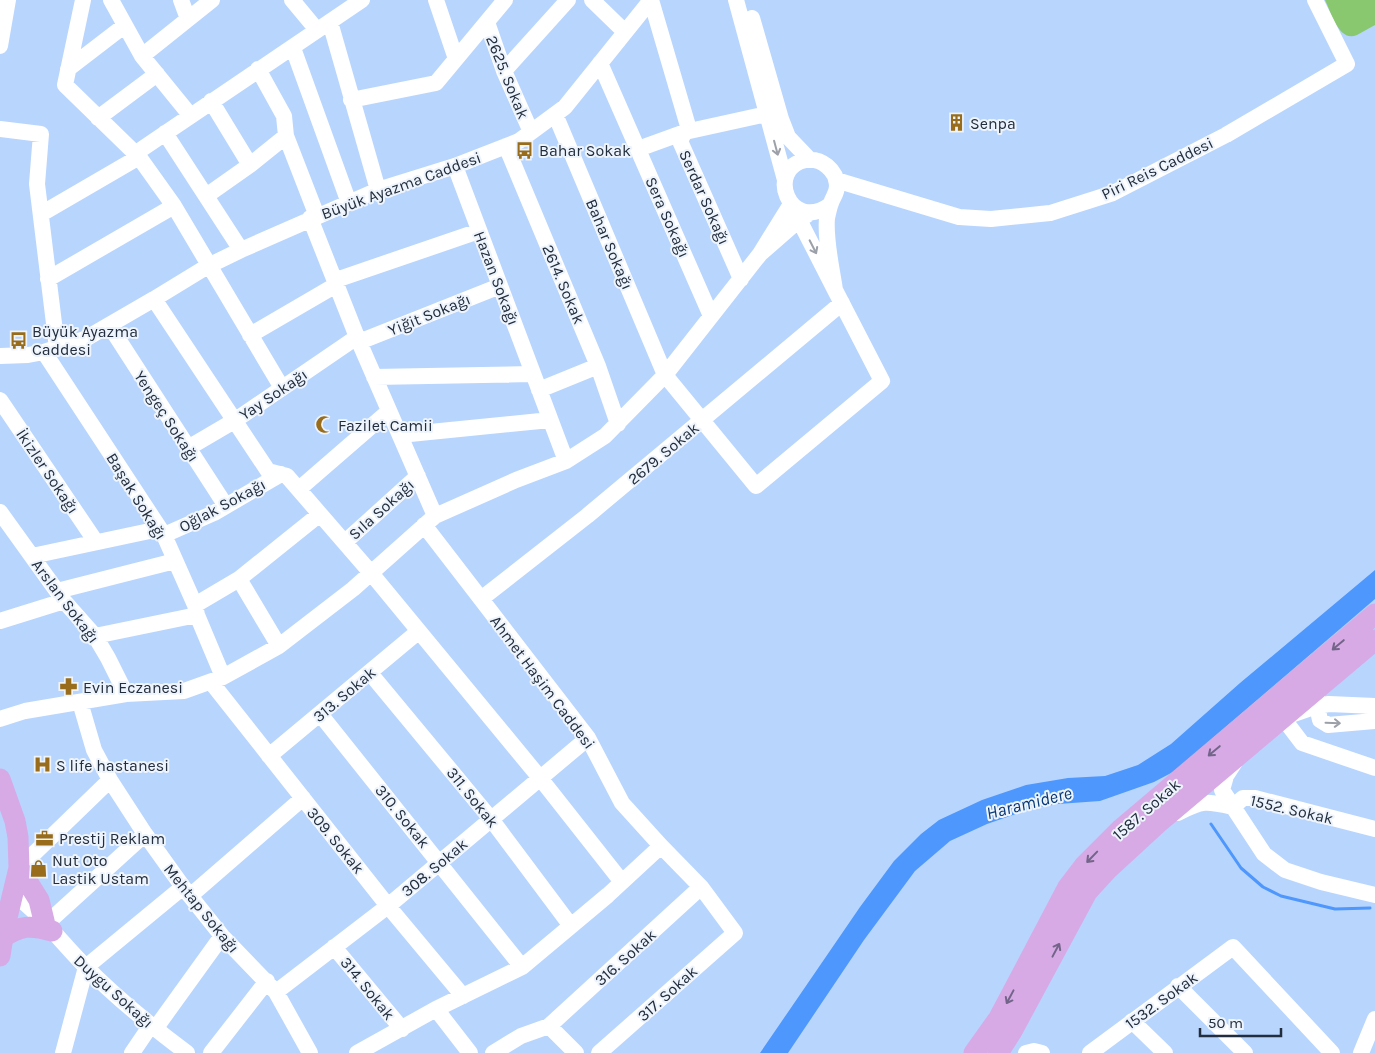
<svg xmlns="http://www.w3.org/2000/svg" width="1375" height="1053" viewBox="0 0 1375 1053" font-family="Karla,sans-serif">
  <style>
    .green { fill: #8ac870 }
    .water { fill: #4e97fc }
    .lines { fill: none; stroke-linecap: round; stroke-linejoin: round }
    .stream { stroke: #4e97fc; stroke-width: 3 }
    .minor { stroke: #fff; stroke-width: 16 }
    .major { stroke: #d7aae6; stroke-width: 21 }
    .oneway { stroke: #9ca0a8 }
    .oneway2 { stroke: #736589 }
    .labels { text-anchor: middle; stroke-width: 4; stroke-linejoin: round; paint-order: stroke }
    .street-label { font-size: 16px; fill: #222d3d; stroke: #eef4fc }
    .poi-label { font-size: 16px; fill: #222d3d; stroke: #eef4fc; text-anchor: start }
    .water-label { font-size: 18px; font-style: italic; fill: #073977; stroke: #eef4fc }
  </style>
  <rect width="100%" height="100%" fill="#b8d5fe"/>
  <path class="green" d="M 1325,0 L 1375,0 L 1375,25 C 1369,28 1363,32 1357,35 C 1339,43 1331,12 1325,0 Z"/>
  <path class="water" d="M 1375,570 L 1375,599 L 1173,772 L 1154,782 L 1100,801 L 1058,804 L 1030,809 L 987,824 L 950,841 L 915,871 L 864,940 L 788,1053 L 760,1053 L 860,907 L 894,861 L 921,834 L 939,820 L 982,800 L 1026,785 L 1068,778 L 1105,776 L 1138,765 L 1171,744 L 1240,683 Z"/>
  <g class="lines">
    <path class="stream" d="M 1211,824 L 1241,868 L 1263,887 L 1281,896 L 1335,909 L 1370,908"/>
    <path class="minor" d="M 83,0 L 65,85 L 139,157 L 174,206 L 282,388
      M 111,0 L 142,56 L 190,115
      M 181,0 L 188,19
      M 292,0 L 317,30
      M 436,0 L 456,59
      M 592,0 L 625,32
      M 651,0 L 688,126 L 680,141 L 741,279
      M 736,0 L 785,180
      M 752,18 L 781,119 L 788,137 L 810,160
      M 330,22 L 378,190
      M 487,22 L 504,71 L 531,132
      M 0,46 L 8,0
      M 293,48 L 349,203
      M 142,56 L 212,0
      M 600,63 L 711,316
      M 68,69 L 124,26
      M 258,69 L 284,116 L 286,136 L 317,216
      M 504,71 L 568,0
      M 351,100 L 436,83 L 505,0
      M 211,101 L 250,165
      M 555,114 L 665,375 L 756,486 L 882,381 L 835,290
      M 98,118 L 157,74
      M 0,129 L 41,134 L 37,184 L 57,348
      M 165,133 L 241,250
      M 506,146 L 598,366 L 618,424
      M 638,149 L 685,132 L 767,114
      M 136,153 L 362,0
      M 455,166 L 566,461
      M 836,180 L 959,217 L 991,219 L 1050,213 L 1113,193 L 1226,135 L 1347,64 L 1315,0
      M 206,196 L 250,165 L 286,136
      M 791,204 L 835,290 C 832,268 825,241 827,218 C 828,214 829,208 831,203 C 833,197 837,193 837,186 C 837,178 833,171 827,166 C 821,161 813,159 806,160 C 765,168 789,234 830,205
      M 791,204 L 760,254 L 799,220 L 807,215
      M 41,214 L 139,157
      M 310,218 L 357,337 L 435,516
      M 48,279 L 174,206
      M 336,280 L 479,231
      M 154,299 L 268,471 L 287,476 L 371,573 L 540,778 L 622,882
      M 109,325 L 226,506
      M 250,335 L 336,285
      M 359,342 L 500,286
      M 44,352 L 164,535 L 195,605 L 197,615 L 223,677
      M 0,356 L 28,355 L 44,352 L 85,339 L 154,299 L 208,266 L 241,250 L 378,190 L 455,166 L 519,141 L 565,107 L 651,0
      M 374,377 L 533,374
      M 539,390 L 598,366
      M 0,400 L 96,542
      M 400,435 L 550,420
      M 188,448 L 234,421 L 357,337
      M 299,489 L 389,411
      M 0,512 L 64,601 L 95,636 L 108,658 L 126,694
      M 424,525 L 588,738 L 622,803 L 661,846 L 701,887 L 735,933 L 599,1053
      M 164,535 L 214,513 L 281,474
      M 345,542 L 418,476
      M 32,556 L 159,529
      M 239,579 L 279,646
      M 57,591 L 175,561
      M 481,599 L 587,516 L 842,303
      M 195,605 L 239,579 L 320,514
      M 0,621 L 64,601
      M 95,636 L 197,615
      M 370,673 L 491,819 L 571,926
      M 211,682 L 388,906 L 463,996
      M 1317,695 L 1317,706 L 1320,720 L 1328,725 L 1375,721
      M 80,702 L 94,750 L 110,780 L 145,834 L 183,887 L 222,936 L 276,992 L 310,1053
      M 320,714 L 522,967
      M 1291,715 L 1317,706 L 1329,704 L 1375,706
      M 1283,718 L 1302,743 L 1375,768
      M 0,719 L 25,711 L 126,694 L 184,691 L 223,677 L 279,646 L 353,589 L 435,516 L 516,480 L 566,461 L 605,436 L 665,375 L 760,254
      M 269,756 L 419,631
      M 1235,762 L 1226,776 L 1222,790 L 1264,854 L 1285,870 L 1321,882 L 1375,895
      M 1233,807 L 1243,798 L 1255,798 L 1375,829
      M 1178,813 C 1203,800 1206,801 1233,807
      M 19,868 L 110,780
      M 13,894 C 40,913 61,942 84,965 C 115,997 151,1026 187,1053
      M 190,896 L 303,798
      M 45,925 L 145,834
      M 334,947 L 402,1029
      M 1178,986 L 1245,1053
      M 276,992 L 388,906 L 588,738
      M 436,1009 L 470,1053
      M 1132,1021 L 1165,1053
      M 549,1026 L 701,887
      M 155,1029 L 222,936
      M 63,1053 L 86,967 L 183,887
      M 132,1053 L 151,1025
      M 211,1053 L 267,981
      M 357,1053 L 436,1009 L 522,967 L 608,895 L 661,846
      M 493,1053 L 521,1036 L 549,1026 L 576,1053
      M 1026,1053 L 1034,1051 L 1042,1053
      M 1090,1053 L 1233,947 L 1332,1053
      M 1361,1053 L 1375,1019"/>
    <path class="major" d="M 0,779 L 15,821 L 18,837 L 19,868 L 4,930 L 0,956
      M 19,868 L 39,900 L 45,925
      M 2,938 C 21,925 30,925 52,931
      M 974,1053 L 999,1018 L 1068,887 L 1084,866 L 1121,829 L 1375,614
      M 998,1053 L 1012,1031 L 1087,892 L 1108,869 L 1158,823 L 1375,640"/>
  </g>
  <defs><path id="oneway-shaft" d="M-6 0H5M1.5-3L5.5 0L1.5 3" fill="none" stroke-width="1.6" stroke-linecap="round" stroke-linejoin="round" transform="scale(1.25)"/></defs>
  <g class="oneway">
    <use href="#oneway-shaft" transform="translate(776 148) rotate(75)"/>
    <use href="#oneway-shaft" transform="translate(813 247) rotate(63)"/>
    <use href="#oneway-shaft" transform="translate(1333 723) rotate(2)"/>
  </g>
  <g class="oneway2">
    <use href="#oneway-shaft" transform="translate(1338 645) rotate(140)"/>
    <use href="#oneway-shaft" transform="translate(1214 751) rotate(140)"/>
    <use href="#oneway-shaft" transform="translate(1092 857) rotate(134)"/>
    <use href="#oneway-shaft" transform="translate(1056 950) rotate(-62)"/>
    <use href="#oneway-shaft" transform="translate(1010 997) rotate(118)"/>
  </g>
  <defs>
    <symbol id="building-bare" viewBox="-9 -9 18 18"><path d="M-4-6H4V6H1V3H-1V6H-4ZM-2.5-4.3h1.7v1.8h-1.7ZM.8-4.3h1.7v1.8H.8ZM-2.5-1h1.7V.8h-1.7ZM.8-1h1.7V.8H.8Z" fill="#986c1a" stroke="#eef4fc" stroke-width="2.5" paint-order="stroke"/></symbol>
    <symbol id="bus-bare" viewBox="-9 -9 18 18"><path d="M-5-6H5V4H4V6H2V4H-2V6H-4V4H-5ZM-3.5-4V0h7V-4ZM-3.5 1.2v1.5H-2V1.2ZM2 1.2v1.5H3.5V1.2Z" fill="#986c1a" stroke="#eef4fc" stroke-width="2.5" paint-order="stroke"/></symbol>
    <symbol id="mosque-bare" viewBox="-9 -9 18 18"><path d="M3.5-4.9A6 6 0 1 0 3.5 4.9A5 5 0 1 1 3.5-4.9Z" fill="#986c1a" stroke="#eef4fc" stroke-width="2.5" paint-order="stroke"/></symbol>
    <symbol id="pharmacy-bare" viewBox="-9 -9 18 18"><path d="M-2-6h4v4h4v4h-4v4h-4v-4h-4v-4h4Z" fill="#986c1a" stroke="#eef4fc" stroke-width="2.5" paint-order="stroke"/></symbol>
    <symbol id="hospital-bare" viewBox="-9 -9 18 18"><path d="M-5-5h3v3.5h4V-5h3V5h-3V1.5h-4V5h-3Z" fill="#986c1a" stroke="#eef4fc" stroke-width="2.5" paint-order="stroke"/></symbol>
    <symbol id="office-bare" viewBox="-9 -9 18 18"><path d="M-6-3h4V-5.5h4V-3h4V5H-6ZM-1-4.5V-3h2v-1.5ZM-6 0V1H6V0Z" fill="#986c1a" stroke="#eef4fc" stroke-width="2.5" paint-order="stroke"/></symbol>
    <symbol id="shop-bare" viewBox="-9 -9 18 18"><path d="M-5-2.5h2.3a2.7 3.5 0 0 1 5.4 0H5L5.5 6h-11ZM-1.5-2.5h3a1.5 2.3 0 0 0-3 0Z" fill="#986c1a" stroke="#eef4fc" stroke-width="2.5" paint-order="stroke"/></symbol>
  </defs>
  <g fill-rule="evenodd">
    <use href="#building-bare" x="944" y="110" width="25" height="25"/>
    <use href="#bus-bare" x="512" y="138" width="25" height="25"/>
    <use href="#bus-bare" x="6" y="328" width="25" height="25"/>
    <use href="#mosque-bare" x="312" y="412" width="25" height="25"/>
    <use href="#pharmacy-bare" x="56" y="674" width="25" height="25"/>
    <use href="#hospital-bare" x="30" y="752" width="25" height="25"/>
    <use href="#office-bare" x="32" y="826" width="25" height="25"/>
    <use href="#shop-bare" x="26" y="856" width="25" height="25"/>
  </g>
  <g class="labels">
    <g class="street-label">
      <text transform="translate(508 77) rotate(68)" y="6">2625. Sokak</text>
      <text transform="translate(1157 168) rotate(-26)" y="6">Piri Reis Caddesi</text>
      <text transform="translate(401 185) rotate(-20)" y="6">Büyük Ayazma Caddesi</text>
      <text transform="translate(705 197) rotate(66)" y="6">Serdar Sokağı</text>
      <text transform="translate(668 217) rotate(66)" y="6">Sera Sokağı</text>
      <text transform="translate(610 244) rotate(67)" y="6">Bahar Sokağı</text>
      <text transform="translate(497 278) rotate(69)" y="6">Hazan Sokağı</text>
      <text transform="translate(564 284) rotate(67)" y="6">2614. Sokak</text>
      <text transform="translate(429 314) rotate(-22)" y="6">Yiğit Sokağı</text>
      <text transform="translate(273 394) rotate(-34)" y="6">Yay Sokağı</text>
      <text transform="translate(167 416) rotate(57)" y="6">Yengeç Sokağı</text>
      <text transform="translate(663 453) rotate(-40)" y="6">2679. Sokak</text>
      <text transform="translate(48 471) rotate(56)" y="6">İkizler Sokağı</text>
      <text transform="translate(137 496) rotate(58)" y="6">Başak Sokağı</text>
      <text transform="translate(222 505) rotate(-28)" y="6">Oğlak Sokağı</text>
      <text transform="translate(381 509) rotate(-42)" y="6">Sıla Sokağı</text>
      <text transform="translate(66 601) rotate(53)" y="6">Arslan Sokağı</text>
      <text transform="translate(543 682) rotate(53)" y="6">Ahmet Haşim Caddesi</text>
      <text transform="translate(344 694) rotate(-40)" y="6">313. Sokak</text>
      <text transform="translate(473 797) rotate(51)" y="6">311. Sokak</text>
      <text transform="translate(1146 809) rotate(-41)" y="6">1587. Sokak</text>
      <text transform="translate(1292 809) rotate(13)" y="6">1552. Sokak</text>
      <text transform="translate(403 816) rotate(51)" y="6">310. Sokak</text>
      <text transform="translate(336 840) rotate(51)" y="6">309. Sokak</text>
      <text transform="translate(434 867) rotate(-40)" y="6">308. Sokak</text>
      <text transform="translate(202 908) rotate(51)" y="6">Mehtap Sokağı</text>
      <text transform="translate(625 957) rotate(-42)" y="6">316. Sokak</text>
      <text transform="translate(368 988) rotate(51)" y="6">314. Sokak</text>
      <text transform="translate(114 991) rotate(42)" y="6">Duygu Sokağı</text>
      <text transform="translate(667 993) rotate(-42)" y="6">317. Sokak</text>
      <text transform="translate(1161 1000) rotate(-36)" y="6">1532. Sokak</text>
    </g>
    <g class="poi-label">
      <text x="970" y="129">Senpa</text>
      <text x="539" y="156">Bahar Sokak</text>
      <text x="32" y="337">Büyük Ayazma<tspan x="32" dy="18">Caddesi</tspan></text>
      <text x="338" y="431">Fazilet Camii</text>
      <text x="83" y="693">Evin Eczanesi</text>
      <text x="56" y="771">S life hastanesi</text>
      <text x="59" y="844">Prestij Reklam</text>
      <text x="52" y="866">Nut Oto<tspan x="52" dy="18">Lastik Ustam</tspan></text>
    </g>
    <g class="water-label">
      <text transform="translate(1029 803) rotate(-14)" y="6">Haramidere</text>
    </g>
  </g>
  <path d="M1200 1028v8h81v-8" fill="none" stroke="#222d3d" stroke-width="2.5"/>
  <text x="1208" y="1028" font-size="15" fill="#222d3d" stroke="#eef4fc" stroke-width="4" paint-order="stroke">50 m</text>
</svg>
